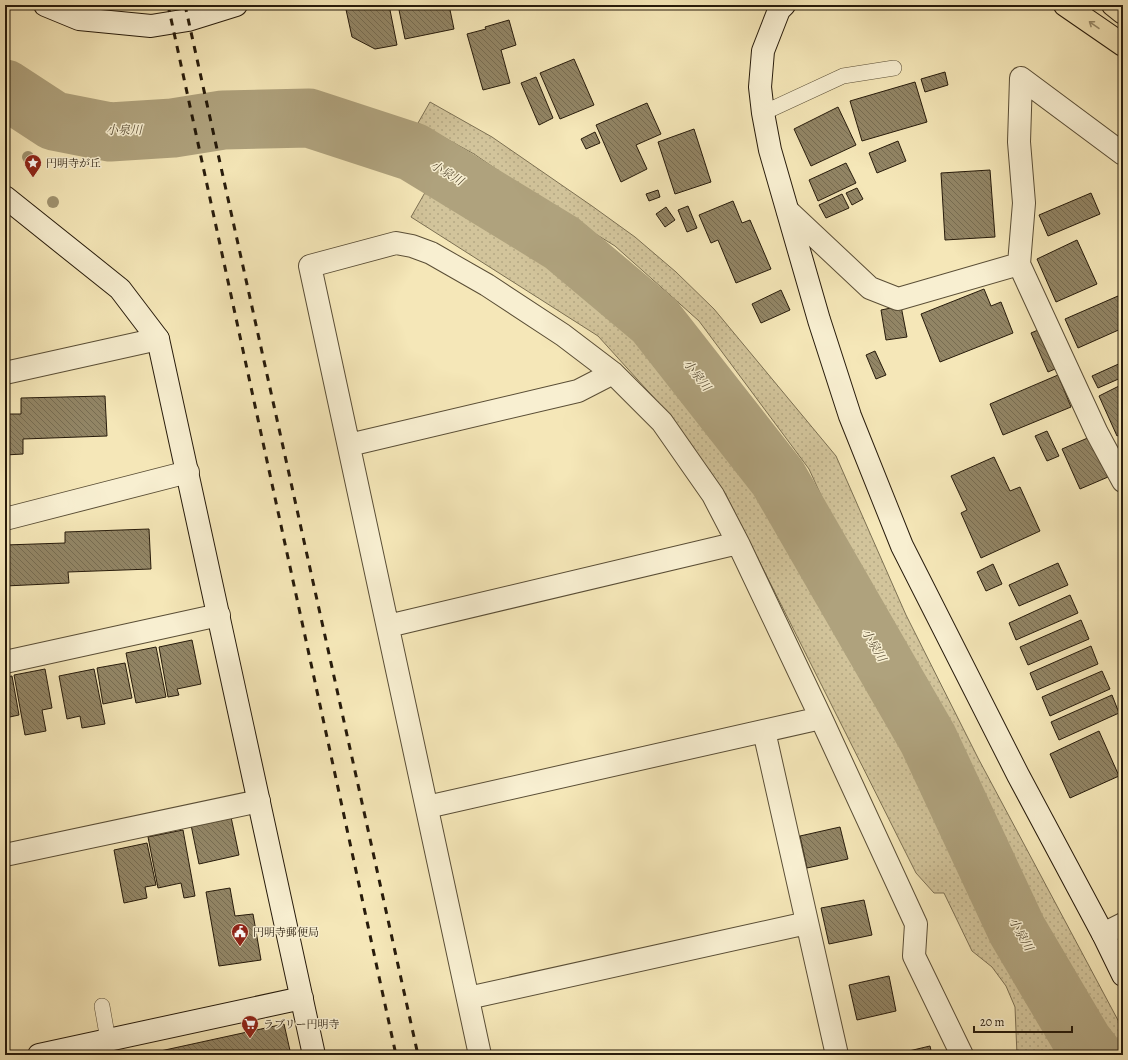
<svg xmlns="http://www.w3.org/2000/svg" width="1128" height="1060" viewBox="0 0 1128 1060" font-family="Alegreya,'Noto Serif JP',serif">
  <style>
    .grass { fill: url(#grass-dots); stroke: #7c7053 }
    .lines { fill: none; stroke-linecap: round; stroke-linejoin: round }
    .river { stroke: #afa27d; stroke-width: 59 }
    .building { fill: url(#building-back-hatch); stroke: #271b0b }
    .lane-casing { stroke: #5a4e36; stroke-width: 16 }
    .street-casing { stroke: #5a4e36; stroke-width: 24 }
    .secondary-casing { stroke: #271b0b; stroke-width: 24 }
    .highway-casing { stroke: #271b0b; stroke-width: 24 }
    .lane { stroke: #f8efd1; stroke-width: 15 }
    .street { stroke: #f8efd1; stroke-width: 22 }
    .secondary { stroke: #f8efd1; stroke-width: 22 }
    .highway { stroke: #f5e7b8; stroke-width: 22 }
    .rail { stroke: #271b0b; stroke-width: 3; stroke-dasharray: 7 7; stroke-linecap: butt }
    .tree { fill: #a09370 }
    .oneway { stroke: #988b6a }
    .labels { text-anchor: middle; stroke-width: 3; stroke-linejoin: round; paint-order: stroke }
    .poi-label { font-size: 11px; fill: #271b0b; stroke: #f8efd1; text-anchor: start }
    .water-label { font-size: 12px; font-style: italic; fill: #5d5139; stroke: #f8efd1 }
  </style>
  <defs>
    <pattern id="grass-dots" width="8" height="8" patternUnits="userSpaceOnUse"><rect width="8" height="8" fill="#d2c49b"/><path d="M2 2h.1M6 6h.1" fill="none" stroke="#b4a884" stroke-width="1.8" stroke-linecap="round"/></pattern>
    <pattern id="building-back-hatch" width="6" height="6" patternUnits="userSpaceOnUse"><rect width="6" height="6" fill="#928565"/><path d="M-1 5l2 2M0 0l6 6M5-1l2 2" fill="none" stroke="#776c51"/></pattern>
  </defs>
  <rect width="100%" height="100%" fill="#f5e7b8"/>
  <filter id="stains"><feTurbulence type="fractalNoise" baseFrequency=".005" numOctaves="4"/><feColorMatrix values="0 0 0 0 .2 0 0 0 0 .09 0 0 0 0 .02 0 0 0 .5 -.17"/></filter>
  <radialGradient id="worn" r=".72"><stop offset=".6" stop-color="#630" stop-opacity="0"/><stop offset="1" stop-color="#630" stop-opacity=".3"/></radialGradient>
  <path class="grass" d="M 430,102 L 492,137 L 592,206 L 635,237 L 676,272 L 714,309 L 836,456 L 906,615 L 978,758 L 1120,1024 L 1123,1034 L 1123,1055 L 1106,1055 L 1037,931 L 993,840 L 892,650 L 809,469 L 699,321 L 615,246 L 544,202 L 474,154 L 418,123 Z
    M 431,182 L 451,185 L 555,250 L 655,342 L 714,413 L 768,484 L 825,576 L 854,646 L 881,697 L 899,725 L 1016,961 L 1060,1055 L 1017,1055 L 1015,1007 L 1006,986 L 992,967 L 972,951 L 944,893 L 934,893 L 916,873 L 725,493 L 666,411 L 598,336 L 411,217 Z"/>
  <g class="lines">
    <path class="river" d="M 5,89 L 54,121 L 110,132 L 173,128 L 223,120 L 309,118 L 413,152 L 562,243 L 655,321 L 778,478 L 928,739 L 1017,930 L 1083,1042 L 1093,1055"/>
  </g>
  <path class="building" d="M 345,5 L 389,5 L 397,45 L 375,49 L 352,37 Z
    M 398,5 L 449,5 L 454,29 L 405,39 Z
    M 509,20 L 516,45 L 501,50 L 510,83 L 483,90 L 467,34 L 486,29 L 485,27 Z
    M 574,59 L 594,105 L 560,119 L 540,73 Z
    M 945,72 L 948,85 L 925,92 L 921,79 Z
    M 536,77 L 553,118 L 539,125 L 521,83 Z
    M 915,82 L 927,122 L 862,141 L 850,101 Z
    M 647,103 L 661,134 L 636,145 L 647,169 L 621,182 L 596,125 Z
    M 838,107 L 856,145 L 811,166 L 794,129 Z
    M 694,129 L 711,182 L 675,194 L 658,142 Z
    M 595,132 L 600,143 L 586,149 L 581,139 Z
    M 898,141 L 906,161 L 877,173 L 869,153 Z
    M 846,163 L 856,183 L 818,201 L 809,180 Z
    M 990,170 L 995,237 L 945,240 L 941,173 Z
    M 857,188 L 863,199 L 852,205 L 846,193 Z
    M 658,190 L 660,197 L 649,201 L 646,194 Z
    M 1091,193 L 1100,214 L 1048,236 L 1039,215 Z
    M 842,194 L 849,208 L 826,218 L 819,205 Z
    M 733,201 L 742,223 L 750,220 L 771,269 L 736,283 L 718,240 L 711,243 L 699,215 Z
    M 688,206 L 697,228 L 687,232 L 678,210 Z
    M 666,207 L 675,220 L 665,227 L 656,214 Z
    M 1077,240 L 1097,284 L 1056,302 L 1037,259 Z
    M 984,289 L 991,306 L 1001,302 L 1013,333 L 940,362 L 921,314 Z
    M 781,290 L 790,310 L 761,323 L 752,304 Z
    M 1118,296 L 1123,307 L 1123,328 L 1078,348 L 1065,319 Z
    M 901,306 L 907,337 L 886,340 L 881,310 Z
    M 1045,327 L 1062,366 L 1048,372 L 1031,333 Z
    M 875,351 L 886,375 L 876,379 L 866,355 Z
    M 1123,362 L 1123,377 L 1098,388 L 1092,376 Z
    M 1058,375 L 1071,407 L 1003,435 L 990,404 Z
    M 1123,384 L 1123,433 L 1117,436 L 1099,396 Z
    M 105,396 L 107,436 L 23,439 L 23,454 L 5,455 L 5,414 L 21,414 L 21,398 Z
    M 1047,431 L 1059,456 L 1047,461 L 1035,436 Z
    M 1090,437 L 1108,477 L 1080,489 L 1062,449 Z
    M 994,457 L 1010,491 L 1020,487 L 1040,531 L 981,558 L 961,513 L 967,510 L 951,476 Z
    M 149,529 L 151,569 L 68,572 L 69,583 L 5,586 L 5,545 L 65,543 L 65,532 Z
    M 1058,563 L 1068,585 L 1019,606 L 1009,585 Z
    M 993,564 L 1002,584 L 986,591 L 977,572 Z
    M 1070,595 L 1078,613 L 1016,640 L 1009,623 Z
    M 1081,620 L 1089,639 L 1028,665 L 1020,647 Z
    M 192,640 L 201,684 L 177,689 L 179,695 L 168,697 L 159,647 Z
    M 1091,646 L 1098,664 L 1037,690 L 1030,673 Z
    M 156,647 L 166,697 L 136,703 L 126,653 Z
    M 125,663 L 132,698 L 103,704 L 97,668 Z
    M 45,669 L 52,708 L 42,710 L 46,731 L 25,735 L 14,675 Z
    M 94,669 L 105,724 L 82,728 L 80,716 L 67,719 L 59,676 Z
    M 1102,671 L 1110,689 L 1050,716 L 1042,697 Z
    M 12,676 L 19,715 L 5,718 L 5,677 Z
    M 1112,695 L 1119,713 L 1059,740 L 1051,722 Z
    M 1099,731 L 1119,776 L 1070,798 L 1050,754 Z
    M 231,817 L 239,855 L 199,864 L 191,825 Z
    M 840,827 L 848,859 L 807,868 L 800,836 Z
    M 183,830 L 195,896 L 184,898 L 181,883 L 158,888 L 148,837 Z
    M 147,843 L 156,885 L 145,887 L 147,898 L 124,903 L 114,850 Z
    M 230,888 L 235,916 L 253,914 L 261,960 L 219,966 L 206,892 Z
    M 864,900 L 872,935 L 829,944 L 821,908 Z
    M 889,976 L 896,1011 L 857,1020 L 849,985 Z
    M 284,1024 L 291,1055 L 142,1055 Z
    M 930,1046 L 932,1055 L 896,1055 L 896,1054 Z"/>
  <g class="lines">
    <defs>
      <path id="lane" d="M 763,113 L 843,76 L 894,68
        M 102,1006 L 108,1040"/>
      <path id="street" d="M 1123,154 L 1021,78 L 1019,142 L 1024,203 L 1019,264 L 1097,433 L 1123,481
        M 788,211 L 870,288 L 898,299 L 1019,264
        M 5,373 L 158,339
        M 349,445 L 578,391 L 613,373
        M 5,519 L 188,472
        M 388,626 L 738,543
        M 5,662 L 219,615
        M 764,731 L 837,1055
        M 427,807 L 821,718
        M 5,855 L 259,801
        M 1103,934 L 1123,924
        M 468,998 L 807,923
        M 480,1055 L 310,266 L 396,243 L 412,246 L 431,253 L 487,285 L 563,335 L 613,373 L 662,422 L 713,495 L 738,543 L 821,718 L 916,924 L 914,956 L 962,1055"/>
      <path id="secondary" d="M 45,5 L 79,19 L 151,26 L 188,20 L 236,5
        M 784,5 L 779,10 L 763,51 L 760,87 L 763,113 L 770,150 L 819,320 L 850,416 L 902,546 L 1018,775 L 1103,934 L 1123,975
        M 5,197 L 120,289 L 158,339 L 314,1055
        M 39,1055 L 302,998"/>
      <path id="highway" d="M 1065,5 L 1123,45
        M 1113,5 L 1123,13"/>
    </defs>
    <use href="#lane" class="lane-casing"/>
    <use href="#street" class="street-casing"/>
    <use href="#secondary" class="secondary-casing"/>
    <use href="#highway" class="highway-casing"/>
    <use href="#lane" class="lane"/>
    <use href="#street" class="street"/>
    <use href="#secondary" class="secondary"/>
    <use href="#highway" class="highway"/>
    <path class="rail" d="M 168,5 L 396,1055
      M 185,5 L 418,1055"/>
  </g>
  <g class="tree">
    <circle cx="28" cy="157" r="6"/>
    <circle cx="53" cy="202" r="6"/>
  </g>
  <defs><path id="oneway-shaft" d="M-6 0H5M1.5-3L5.5 0L1.5 3" fill="none" stroke-width="1.6" stroke-linecap="round" stroke-linejoin="round"/></defs>
  <use class="oneway" href="#oneway-shaft" transform="translate(1094 25) rotate(-145)"/>
  <defs>
    <symbol id="sight-pin" viewBox="-11 -11 22 30"><path d="M0 17L-7.5 6A9.5 9.5 0 1 1 7.5 6Z" fill="#8f2418" stroke="#f8efd1"/><path d="M0-6L1.8-2.2L6-1.7L2.9 1.2L3.7 5.4L0 3.3L-3.7 5.4L-2.9 1.2L-6-1.7L-1.8-2.2Z" fill="#fff"/></symbol>
    <symbol id="civic-pin" viewBox="-11 -11 22 30"><path d="M0 17L-7.5 6A9.5 9.5 0 1 1 7.5 6Z" fill="#8f2418" stroke="#f8efd1"/><path d="M-.6-6.5H3V-4.5H.6V-3L4-1V1h2V6H-6V1h2V-1L-.6-3ZM-1.2 2.5V6h2.4V2.5Z" fill="#fff"/></symbol>
    <symbol id="supermarket-pin" viewBox="-11 -11 22 30"><path d="M0 17L-7.5 6A9.5 9.5 0 1 1 7.5 6Z" fill="#8f2418" stroke="#f8efd1"/><path d="M-6-5.5h2.5l.6 2H6L4.5 2H-2.5L-4.4-4H-6ZM-1.5 3.2a1.3 1.3 0 1 0 .1 0ZM3 3.2a1.3 1.3 0 1 0 .1 0Z" fill="#fff"/></symbol>
  </defs>
  <g fill-rule="evenodd">
    <use href="#sight-pin" x="23" y="153" width="20" height="27"/>
    <use href="#civic-pin" x="230" y="922" width="20" height="27"/>
    <use href="#supermarket-pin" x="240" y="1014" width="20" height="27"/>
  </g>
  <g class="labels">
    <g class="poi-label">
      <text x="46" y="167">円明寺が丘</text>
      <text x="253" y="936">円明寺郵便局</text>
      <text x="263" y="1028">ラブリー円明寺</text>
    </g>
    <g class="water-label">
      <text x="124" y="134">小泉川</text>
      <text transform="translate(447 173) rotate(31)" y="4">小泉川</text>
      <text transform="translate(697 375) rotate(52)" y="4">小泉川</text>
      <text transform="translate(874 645) rotate(60)" y="4">小泉川</text>
      <text transform="translate(1021 934) rotate(61)" y="4">小泉川</text>
    </g>
  </g>
  <rect width="1128" height="1060" fill="none" stroke="#f5e7b8" stroke-width="20"/>
  <rect x="6" y="6" width="1116" height="1048" fill="none" stroke="#271b0b" stroke-width="2"/>
  <rect x="10" y="10" width="1108" height="1040" fill="none" stroke="#271b0b"/>
  <path d="M974 1026v6h98v-6" fill="none" stroke="#271b0b" stroke-width="2"/>
  <text x="980" y="1026" font-size="12" fill="#271b0b" stroke="#f8efd1" stroke-width="3" paint-order="stroke">20 m</text>
  <rect width="100%" height="100%" filter="url(#stains)"/>
  <rect width="100%" height="100%" fill="url(#worn)"/>
</svg>
